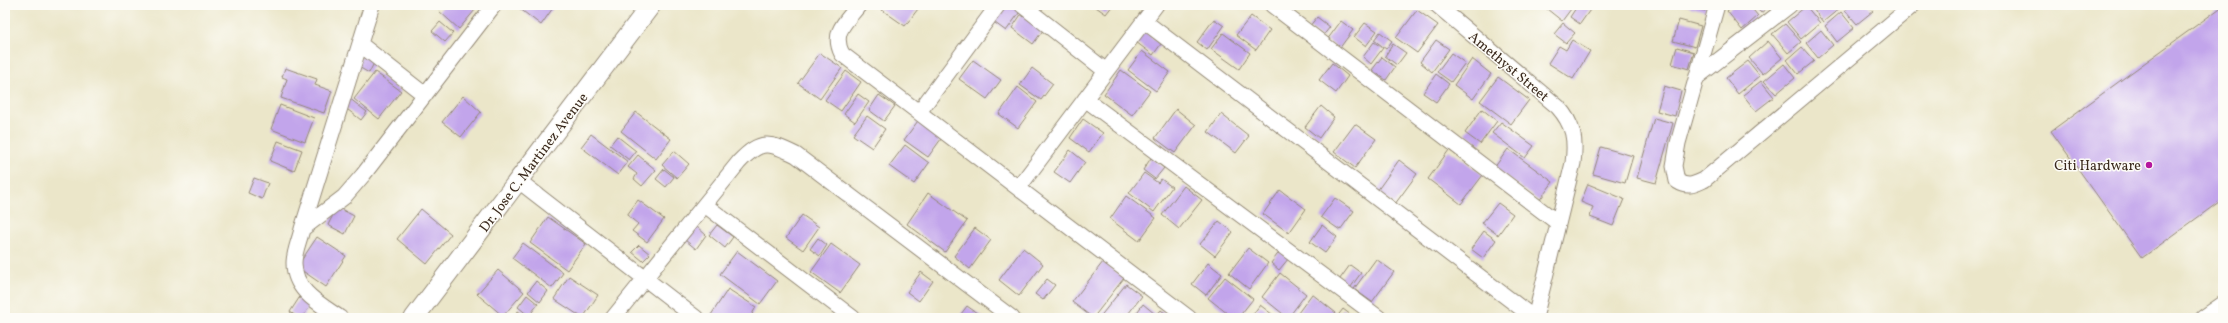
<svg xmlns="http://www.w3.org/2000/svg" width="2228" height="323" viewBox="0 0 2228 323" font-family="Vollkorn,serif">
  <style>
    .building { fill: #c2a5eb }
    .lines { fill: none; stroke-linecap: round; stroke-linejoin: round }
    .minor-casing { stroke: #938874; stroke-width: 17 }
    .tertiary-casing { stroke: #938874; stroke-width: 21 }
    .minor { stroke: #fff; stroke-width: 15 }
    .tertiary { stroke: #fff; stroke-width: 19 }
    .poi-dot { fill: #b5179e; stroke: #fdfcf7; stroke-width: 1.5 }
    .labels { text-anchor: middle; stroke-width: 3; stroke-linejoin: round; paint-order: stroke }
    .street-label { font-size: 14px; fill: #3b2a1e; stroke: #fdfcf7 }
    .poi-label { font-size: 14px; fill: #3b2a1e; stroke: #fdfcf7; text-anchor: end }
  </style>
  <rect width="100%" height="100%" fill="#fdfcf7"/>
  <filter id="ink" filterUnits="userSpaceOnUse"><feTurbulence type="fractalNoise" baseFrequency=".025" numOctaves="2"/><feDisplacementMap in="SourceGraphic" scale="8" xChannelSelector="R" yChannelSelector="G"/><feConvolveMatrix kernelMatrix="1 2 1 2 8 2 1 2 1" color-interpolation-filters="sRGB"/></filter>
  <filter id="wash" filterUnits="userSpaceOnUse"><feTurbulence type="fractalNoise" baseFrequency=".012" numOctaves="4" result="noise"/><feDisplacementMap in="SourceGraphic" scale="16" xChannelSelector="R" yChannelSelector="G"/><feGaussianBlur stdDeviation="0.9" result="paint"/><feColorMatrix in="noise" values="0 0 0 0 0 0 0 0 0 0 0 0 0 0 0 0 0 1.4 0 .05"/><feComposite in="paint" operator="in"/></filter>
  <g filter="url(#wash)">
    <rect width="100%" height="100%" fill="#ebe6c9"/>
    <g id="blocks">
      <path class="building" d="M 444,5 L 469,5 L 475,10 L 459,29 L 439,11 Z
        M 515,5 L 555,5 L 541,25 Z
        M 875,5 L 921,5 L 905,26 Z
        M 1002,5 L 1016,5 L 1022,9 L 1006,31 L 991,20 Z
        M 1093,5 L 1113,5 L 1106,14 Z
        M 1542,5 L 1574,5 L 1562,21 Z
        M 1578,5 L 1592,7 L 1580,24 L 1570,17 Z
        M 1684,5 L 1707,5 L 1705,11 Z
        M 1734,5 L 1749,5 L 1758,16 L 1742,30 L 1727,11 Z
        M 1754,5 L 1771,5 L 1761,13 Z
        M 1810,5 L 1837,5 L 1840,8 L 1823,22 Z
        M 1851,5 L 1868,5 L 1873,11 L 1857,24 L 1845,10 Z
        M 1806,6 L 1820,23 L 1801,39 L 1787,22 Z
        M 2223,6 L 2223,199 L 2142,258 L 2051,131 Z
        M 1024,10 L 1046,26 L 1033,44 L 1012,28 Z
        M 1417,10 L 1438,25 L 1417,53 L 1396,38 Z
        M 1841,12 L 1854,28 L 1837,42 L 1825,26 Z
        M 1251,16 L 1270,30 L 1256,50 L 1236,35 Z
        M 1317,17 L 1330,27 L 1322,37 L 1309,27 Z
        M 1214,19 L 1224,26 L 1207,50 L 1197,42 Z
        M 1679,20 L 1701,26 L 1695,47 L 1673,41 Z
        M 1341,21 L 1353,30 L 1339,49 L 1327,40 Z
        M 440,22 L 453,33 L 445,42 L 432,31 Z
        M 1365,23 L 1377,31 L 1366,46 L 1354,37 Z
        M 1563,23 L 1575,33 L 1566,43 L 1554,34 Z
        M 1785,24 L 1801,42 L 1788,53 L 1772,34 Z
        M 1821,30 L 1833,45 L 1818,58 L 1806,43 Z
        M 1144,31 L 1161,44 L 1153,55 L 1136,42 Z
        M 1380,32 L 1392,41 L 1386,49 L 1374,40 Z
        M 1223,33 L 1250,53 L 1239,69 L 1211,49 Z
        M 1436,40 L 1449,49 L 1432,72 L 1420,62 Z
        M 1572,40 L 1590,51 L 1573,79 L 1548,63 L 1559,46 L 1566,50 Z
        M 1768,41 L 1782,58 L 1763,74 L 1749,58 Z
        M 1374,42 L 1383,48 L 1371,64 L 1363,57 Z
        M 1393,44 L 1406,53 L 1397,65 L 1385,56 Z
        M 1677,47 L 1694,52 L 1689,69 L 1672,64 Z
        M 1802,47 L 1814,61 L 1798,74 L 1787,60 Z
        M 1142,51 L 1170,72 L 1156,91 L 1128,70 Z
        M 820,53 L 842,68 L 820,99 L 798,83 Z
        M 1451,53 L 1465,63 L 1451,82 L 1437,72 Z
        M 363,54 L 375,61 L 369,73 L 357,66 Z
        M 1382,57 L 1395,67 L 1386,80 L 1372,70 Z
        M 1472,59 L 1491,74 L 1473,99 L 1454,85 Z
        M 973,60 L 1001,80 L 987,99 L 959,79 Z
        M 1748,61 L 1760,76 L 1738,94 L 1726,78 Z
        M 1332,63 L 1348,76 L 1336,93 L 1319,80 Z
        M 1784,64 L 1795,78 L 1776,94 L 1764,81 Z
        M 285,68 L 317,79 L 315,85 L 332,91 L 324,113 L 281,98 L 287,79 L 282,77 Z
        M 1032,68 L 1053,84 L 1041,100 L 1020,85 Z
        M 1121,70 L 1150,91 L 1132,115 L 1104,94 Z
        M 846,71 L 861,82 L 841,111 L 825,100 Z
        M 375,72 L 401,91 L 379,119 L 354,99 Z
        M 1436,74 L 1449,84 L 1436,102 L 1423,93 Z
        M 1498,77 L 1529,100 L 1511,124 L 1480,101 Z
        M 1761,81 L 1774,97 L 1756,111 L 1743,95 Z
        M 1664,86 L 1681,91 L 1675,116 L 1657,111 Z
        M 1018,87 L 1037,102 L 1018,128 L 999,114 Z
        M 858,94 L 869,102 L 855,122 L 844,114 Z
        M 879,95 L 895,106 L 884,121 L 869,110 Z
        M 463,96 L 481,112 L 461,137 L 442,122 Z
        M 349,98 L 367,112 L 361,120 L 343,106 Z
        M 280,105 L 314,118 L 305,142 L 271,129 Z
        M 1321,106 L 1334,117 L 1319,138 L 1305,127 Z
        M 1176,109 L 1196,125 L 1175,153 L 1155,138 Z
        M 1482,109 L 1497,121 L 1480,144 L 1465,133 Z
        M 636,112 L 671,139 L 656,159 L 621,131 Z
        M 1221,114 L 1249,136 L 1236,153 L 1208,132 Z
        M 867,116 L 885,129 L 872,148 L 853,135 Z
        M 920,118 L 944,135 L 928,157 L 904,140 Z
        M 1654,118 L 1673,123 L 1656,183 L 1637,178 Z
        M 1083,119 L 1103,133 L 1089,152 L 1070,138 Z
        M 1501,122 L 1534,146 L 1525,158 L 1492,133 Z
        M 1355,124 L 1376,139 L 1355,168 L 1334,152 Z
        M 591,134 L 628,162 L 618,175 L 581,147 Z
        M 617,136 L 636,151 L 629,160 L 610,145 Z
        M 278,141 L 302,150 L 294,171 L 270,161 Z
        M 905,145 L 929,163 L 914,184 L 889,166 Z
        M 1601,147 L 1633,156 L 1625,183 L 1593,174 Z
        M 1508,149 L 1553,182 L 1539,201 L 1494,168 Z
        M 1070,150 L 1085,162 L 1070,183 L 1054,172 Z
        M 1449,150 L 1483,175 L 1461,204 L 1428,179 Z
        M 674,151 L 689,164 L 677,178 L 662,165 Z
        M 638,155 L 656,170 L 642,186 L 634,179 L 637,174 L 628,167 Z
        M 1151,158 L 1164,168 L 1155,179 L 1143,170 Z
        M 1399,160 L 1417,174 L 1395,204 L 1377,191 Z
        M 664,169 L 674,177 L 666,187 L 656,179 Z
        M 1144,173 L 1158,183 L 1161,179 L 1172,187 L 1154,212 L 1129,193 Z
        M 254,178 L 268,183 L 262,199 L 248,193 Z
        M 1588,184 L 1624,199 L 1613,226 L 1590,217 L 1593,207 L 1581,202 Z
        M 1184,186 L 1202,200 L 1179,229 L 1162,215 Z
        M 1280,190 L 1306,209 L 1289,233 L 1263,214 Z
        M 928,193 L 967,221 L 945,252 L 907,224 Z
        M 1126,196 L 1156,218 L 1139,241 L 1110,219 Z
        M 1335,198 L 1354,211 L 1340,230 L 1321,217 Z
        M 638,200 L 664,219 L 647,242 L 632,231 L 638,224 L 627,215 Z
        M 1498,203 L 1513,214 L 1498,235 L 1482,223 Z
        M 337,207 L 354,216 L 345,234 L 328,225 Z
        M 421,209 L 451,234 L 427,264 L 397,239 Z
        M 802,215 L 819,227 L 803,250 L 786,238 Z
        M 548,217 L 586,244 L 567,270 L 530,243 Z
        M 1219,221 L 1233,232 L 1215,256 L 1200,244 Z
        M 717,225 L 733,237 L 725,248 L 709,235 Z
        M 1322,225 L 1337,237 L 1325,253 L 1310,242 Z
        M 696,226 L 706,235 L 696,249 L 685,240 Z
        M 975,228 L 991,240 L 970,269 L 954,256 Z
        M 1484,231 L 1496,240 L 1483,258 L 1471,249 Z
        M 317,237 L 346,256 L 326,287 L 297,267 Z
        M 818,238 L 827,245 L 820,256 L 810,249 Z
        M 523,243 L 563,273 L 552,288 L 512,258 Z
        M 831,244 L 860,265 L 840,293 L 811,272 Z
        M 639,245 L 650,254 L 643,261 L 632,252 Z
        M 1023,248 L 1043,264 L 1019,296 L 999,280 Z
        M 1248,248 L 1268,263 L 1249,289 L 1229,273 Z
        M 737,251 L 777,281 L 760,304 L 720,274 Z
        M 1280,251 L 1289,258 L 1279,270 L 1271,263 Z
        M 1376,259 L 1394,272 L 1372,302 L 1354,289 Z
        M 1103,262 L 1124,278 L 1093,318 L 1072,302 Z
        M 1208,263 L 1222,274 L 1206,295 L 1192,284 Z
        M 1350,265 L 1361,273 L 1348,291 L 1337,283 Z
        M 498,270 L 524,292 L 503,316 L 477,294 Z
        M 921,272 L 933,281 L 919,301 L 907,292 Z
        M 1280,273 L 1306,294 L 1288,318 L 1262,297 Z
        M 569,276 L 598,295 L 583,318 L 554,299 Z
        M 1225,277 L 1253,299 L 1238,318 L 1233,318 L 1208,298 Z
        M 1047,279 L 1055,285 L 1043,300 L 1035,294 Z
        M 536,281 L 548,291 L 540,302 L 528,292 Z
        M 1126,284 L 1142,296 L 1125,318 L 1099,318 Z
        M 728,289 L 756,307 L 750,318 L 717,318 L 711,315 Z
        M 1312,294 L 1336,313 L 1332,318 L 1295,317 Z
        M 301,295 L 313,302 L 302,318 L 299,318 L 290,312 Z
        M 527,295 L 538,304 L 529,316 L 518,307 Z
        M 1143,304 L 1155,314 L 1152,318 L 1133,318 Z
        M 1260,305 L 1277,318 L 1250,318 Z
        M 967,306 L 984,318 L 958,318 Z
        M 1343,309 L 1351,315 L 1349,318 L 1336,318 Z
        M 1161,310 L 1171,318 L 1154,318 Z
        M 518,311 L 528,318 L 513,318 Z"/>
    </g>
  </g>
  <g filter="url(#ink)">
    <use href="#blocks" fill-opacity="0" stroke="#938874" stroke-width="1"/>
    <g class="lines">
      <defs>
        <path id="minor" d="M 859,5 C 846,22 831,32 842,54 L 1189,318
          M 1022,5 L 1106,71
          M 1272,5 L 1558,223
          M 1437,5 L 1558,107 C 1574,125 1576,140 1573,163 L 1535,318
          M 1717,5 L 1678,143 L 1674,166 L 1677,181 C 1688,188 1693,185 1704,180 L 1913,5
          M 1144,21 L 1534,318
          M 360,44 L 425,95
          M 1697,77 L 1790,5
          M 1085,99 L 1379,318
          M 919,112 L 998,5
          M 519,181 L 696,318
          M 1019,187 L 1156,5
          M 705,205 L 853,318
          M 302,229 L 344,197 L 363,175 L 494,5
          M 340,318 C 320,304 294,291 294,263 C 294,252 300,239 302,229 L 372,5
          M 613,318 L 739,162 C 761,139 769,142 796,155 L 1012,318
          M 2203,318 L 2223,304"/>
        <path id="tertiary" d="M 414,318 L 651,5"/>
      </defs>
      <use href="#minor" class="minor-casing"/>
      <use href="#tertiary" class="tertiary-casing"/>
      <use href="#minor" class="minor"/>
      <use href="#tertiary" class="tertiary"/>
    </g>
  </g>
  <circle class="poi-dot" cx="2149" cy="165" r="4"/>
  <g class="labels">
    <g class="street-label">
      <text transform="translate(1509 66) rotate(40)" y="5">Amethyst Street</text>
      <text transform="translate(533 162) rotate(-53)" y="5">Dr. Jose C. Martinez Avenue</text>
    </g>
    <g class="poi-label">
      <text x="2141" y="170">Citi Hardware</text>
    </g>
  </g>
  <rect width="2228" height="323" fill="none" stroke="#fdfcf7" stroke-width="20"/>
</svg>
